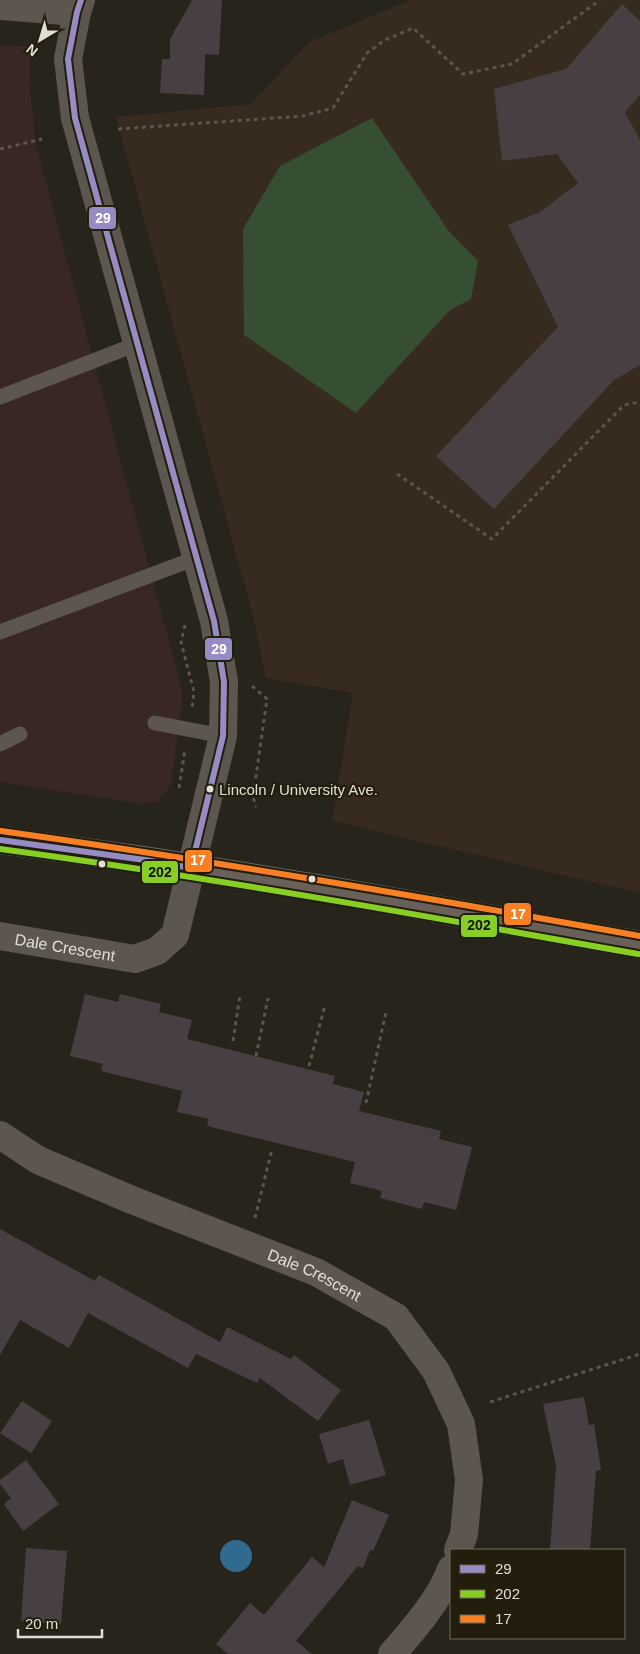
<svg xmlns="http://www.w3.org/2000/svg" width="640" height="1654" viewBox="0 0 640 1654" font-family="Arial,sans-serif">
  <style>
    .commercial { fill: #392725 }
    .education { fill: #372a1e }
    .green { fill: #364e31 }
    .water { fill: #306a8e }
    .building { fill: #483f42 }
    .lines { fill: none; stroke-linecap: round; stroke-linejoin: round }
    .path { stroke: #5a554f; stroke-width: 3; stroke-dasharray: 4 4; stroke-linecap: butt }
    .lane { stroke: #5d564f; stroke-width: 15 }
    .street { stroke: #5d564f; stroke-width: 28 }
    .secondary { stroke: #696059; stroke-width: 28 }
    .bus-1-casing { stroke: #221d0c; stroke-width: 10 }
    .bus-2-casing { stroke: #221d0c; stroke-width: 10 }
    .bus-3-casing { stroke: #221d0c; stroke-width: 10 }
    .bus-1 { stroke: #968cc4; stroke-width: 6 }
    .bus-2 { stroke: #87cf25; stroke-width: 6 }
    .bus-3 { stroke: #f78025; stroke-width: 6 }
    .bus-dot { fill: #e1ded3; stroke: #221d0c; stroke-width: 2 }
    .labels { text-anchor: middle; stroke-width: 4.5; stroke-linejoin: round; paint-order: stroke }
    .bus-label { font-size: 15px; fill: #e1ded3; stroke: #221d0c; text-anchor: start }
    .street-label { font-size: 16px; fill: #e1ded3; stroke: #221d0c }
    .line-badge { stroke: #221d0c; stroke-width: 2 }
    .badge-label { font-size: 14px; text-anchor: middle; font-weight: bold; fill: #fff }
    .pale-badge-label { font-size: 14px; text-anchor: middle; font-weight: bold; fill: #111 }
  </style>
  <rect width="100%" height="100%" fill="#27241b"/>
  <path class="commercial" d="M 0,45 L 32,46 L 29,84 L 36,145 L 183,694 L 171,785 L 158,801 L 143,804 L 0,782 Z"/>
  <path class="education" d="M 411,0 L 640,0 L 640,893 L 332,821 L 353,693 L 266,678 L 253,616 L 116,117 L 251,104 L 309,42 Z"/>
  <path class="green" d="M 372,118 L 448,230 L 478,261 L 471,299 L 450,310 L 356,413 L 244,335 L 243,229 L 280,166 Z"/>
  <path class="water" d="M220 1556a16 16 0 1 1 32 0a16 16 0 1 1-32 0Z"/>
  <path class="building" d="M 192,0 L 222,0 L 219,55 L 205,54 L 204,95 L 160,93 L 162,59 L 170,59 L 170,39 Z
    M 622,4 L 640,21 L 640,95 L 625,112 L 640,140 L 640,365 L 614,380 L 494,509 L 436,456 L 558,327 L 508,225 L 540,212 L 578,183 L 557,154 L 502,161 L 494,89 L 566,69 Z
    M 85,994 L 118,1002 L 120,994 L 161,1004 L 159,1012 L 192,1020 L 187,1039 L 335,1076 L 333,1084 L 364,1092 L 359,1111 L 441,1131 L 439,1139 L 472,1147 L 456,1210 L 424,1202 L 422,1209 L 380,1198 L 382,1191 L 350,1183 L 355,1162 L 207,1126 L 209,1119 L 177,1112 L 182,1091 L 101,1071 L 103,1064 L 70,1056 Z
    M 0,1229 L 95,1281 L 99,1275 L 220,1342 L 227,1327 L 291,1359 L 294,1355 L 341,1390 L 318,1421 L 260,1378 L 257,1383 L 196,1354 L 188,1368 L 88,1313 L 69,1348 L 20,1320 L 0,1355 Z
    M 584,1397 L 589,1425 L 594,1424 L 601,1470 L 596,1471 L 590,1550 L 550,1550 L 556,1466 L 543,1404 Z
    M 22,1401 L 52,1421 L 31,1453 L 0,1433 Z
    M 369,1420 L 386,1475 L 350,1485 L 343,1459 L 328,1464 L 319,1434 Z
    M 26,1460 L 59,1504 L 23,1531 L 4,1504 L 11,1498 L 0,1484 L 0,1480 Z
    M 352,1500 L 389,1515 L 373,1551 L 370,1550 L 363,1568 L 358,1566 L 296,1641 L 312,1654 L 228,1654 L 216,1644 L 250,1603 L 264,1615 L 312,1557 L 324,1567 Z
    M 26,1548 L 67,1551 L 61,1624 L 21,1621 Z"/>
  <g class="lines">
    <path class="path" d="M 118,129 L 303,116 L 333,108 L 367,53 L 385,40 L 413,28 L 463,74 L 512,64 L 600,0
      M 0,149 L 42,139
      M 397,474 L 492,539 L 624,405 L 640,402
      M 185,625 L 181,642 L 194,692 L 192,709
      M 252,686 L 267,699 L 253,797 L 256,807
      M 179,788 L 185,750
      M 233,1041 L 240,995
      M 256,1056 L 268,998
      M 309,1066 L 325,1005
      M 366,1103 L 386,1012
      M 255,1218 L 272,1149
      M 490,1402 L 640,1354"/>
    <path class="lane" d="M 0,397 L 137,344
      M 0,632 L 196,558
      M 155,723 L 223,736
      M 0,744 L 20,734"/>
    <g class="street">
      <path d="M 0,6 L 77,12"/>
      <path id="s1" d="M 0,936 L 135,959 L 157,951 L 175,935 L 223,736 L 224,682 L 214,621 L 75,118 L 68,59 L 77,12 L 81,0"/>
      <path id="s2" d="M 0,1135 L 38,1160 L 132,1200 L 316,1272 L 396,1317 L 436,1371 L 461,1424 L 469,1480 L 464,1534 L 458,1550"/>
      <path d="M 392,1654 C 413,1630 441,1598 451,1569"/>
    </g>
    <path class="secondary" d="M 0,840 L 145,860 L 324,889 L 640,945"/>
    <defs>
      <path id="bus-1" d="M 81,0 L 77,12 L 68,59 L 75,118 L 214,621 L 224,682 L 223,736 L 191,868
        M 0,840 L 145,860 L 191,868"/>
      <path id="bus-2" d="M 0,849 C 214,878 426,916 638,954"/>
      <path id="bus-3" d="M 1,831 C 215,861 427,898 640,936"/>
    </defs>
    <use href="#bus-1" class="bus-1-casing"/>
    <use href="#bus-2" class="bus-2-casing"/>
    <use href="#bus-3" class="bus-3-casing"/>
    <use href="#bus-1" class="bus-1"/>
    <use href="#bus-2" class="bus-2"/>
    <use href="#bus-3" class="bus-3"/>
  </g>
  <g class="bus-dot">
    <circle cx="210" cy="789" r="4.5"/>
    <circle cx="102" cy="864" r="4.5"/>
    <circle cx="312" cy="879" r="4.5"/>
  </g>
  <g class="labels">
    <g class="bus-label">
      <text x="219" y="795">Lincoln / University Ave.</text>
    </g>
    <g class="street-label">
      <text dy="6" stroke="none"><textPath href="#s1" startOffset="66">Dale Crescent</textPath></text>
      <text dy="6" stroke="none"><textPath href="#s2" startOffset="345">Dale Crescent</textPath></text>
    </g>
  </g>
  <g class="line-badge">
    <rect x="88" y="206" width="29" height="24" rx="5" fill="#968cc4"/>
    <rect x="204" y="637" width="29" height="24" rx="5" fill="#968cc4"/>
    <rect x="184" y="849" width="29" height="24" rx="5" fill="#f78025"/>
    <rect x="141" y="860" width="38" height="24" rx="5" fill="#87cf25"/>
    <rect x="503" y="902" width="29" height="24" rx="5" fill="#f78025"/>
    <rect x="460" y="914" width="38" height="24" rx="5" fill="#87cf25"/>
  </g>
  <g class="badge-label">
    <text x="103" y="223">29</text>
    <text x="219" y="654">29</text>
    <text x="198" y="865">17</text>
    <text x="518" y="919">17</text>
  </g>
  <g class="pale-badge-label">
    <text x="160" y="877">202</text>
    <text x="479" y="930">202</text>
  </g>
  <rect x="450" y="1549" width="175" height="90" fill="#221d0c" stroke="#6e6a5c"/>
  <rect x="460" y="1565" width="25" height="8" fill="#968cc4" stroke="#6e6a5c"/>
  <text x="495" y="1574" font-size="15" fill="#e1ded3">29</text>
  <rect x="460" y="1590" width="25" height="8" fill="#87cf25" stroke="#6e6a5c"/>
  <text x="495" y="1599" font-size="15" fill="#e1ded3">202</text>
  <rect x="460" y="1615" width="25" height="8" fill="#f78025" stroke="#6e6a5c"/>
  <text x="495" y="1624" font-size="15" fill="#e1ded3">17</text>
  <g transform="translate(40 40) rotate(218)" stroke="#221d0c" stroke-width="4" paint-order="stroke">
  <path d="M0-4L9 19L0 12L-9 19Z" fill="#e1ded3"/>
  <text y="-8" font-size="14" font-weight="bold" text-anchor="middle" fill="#e1ded3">N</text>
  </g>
  <path d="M18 1629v8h84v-8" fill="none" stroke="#e1ded3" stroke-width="2.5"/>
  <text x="25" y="1629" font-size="15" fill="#e1ded3" stroke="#221d0c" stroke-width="4" paint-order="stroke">20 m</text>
</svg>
